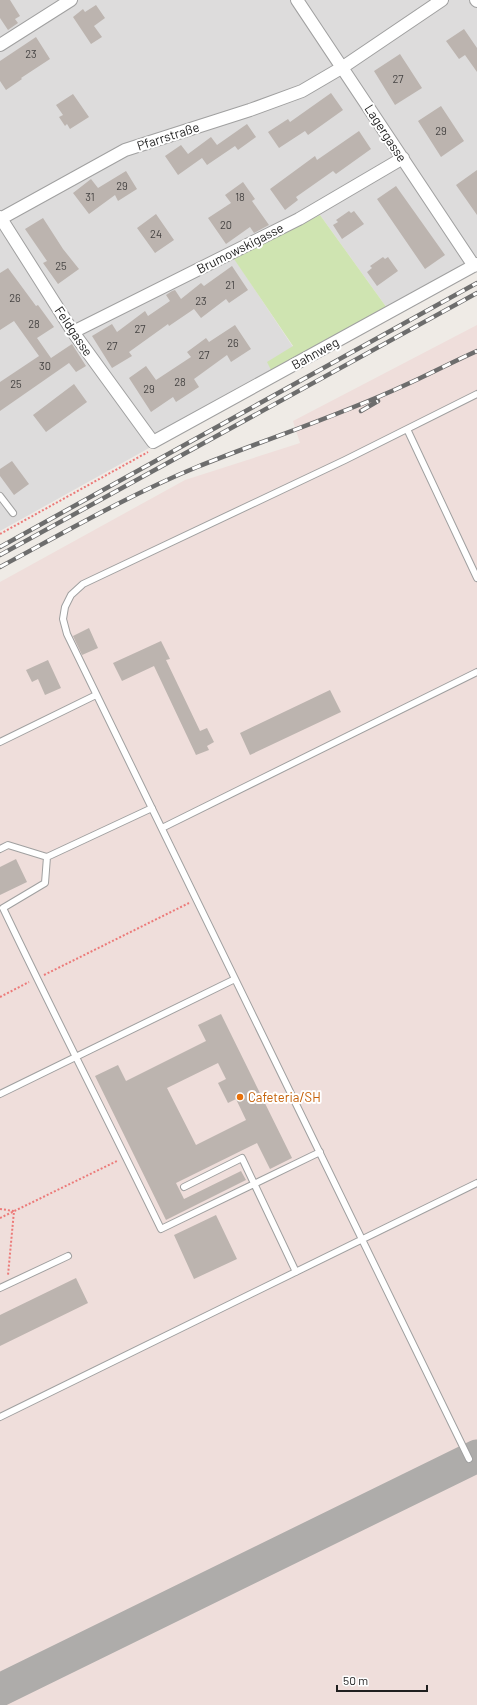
<svg xmlns="http://www.w3.org/2000/svg" width="477" height="1705" viewBox="0 0 477 1705" font-family="Barlow,sans-serif">
  <style>
    .residential { fill: #dddcdc }
    .military { fill: #efdedb }
    .grass { fill: #cfe4b1 }
    .lines { fill: none; stroke-linecap: round; stroke-linejoin: round }
    .taxiway { stroke: #aeacaa; stroke-width: 33 }
    .building { fill: #bcb4af; fill-rule: evenodd }
    .service-casing { stroke: #a0a0a0; stroke-width: 8 }
    .minor-casing { stroke: #a0a0a0; stroke-width: 14 }
    .path { stroke: #ec7a79; stroke-width: 2; stroke-dasharray: 2 2; stroke-linecap: butt }
    .service { stroke: #fff; stroke-width: 6 }
    .minor { stroke: #fff; stroke-width: 12 }
    .rail-casing { stroke: #6d6d6d; stroke-width: 4.5 }
    .rail { stroke: #fff; stroke-width: 3; stroke-dasharray: 9; stroke-linecap: butt }
    .food-dot { fill: #e8710a; stroke: #fff; stroke-width: 1.5 }
    .labels { text-anchor: middle; stroke-width: 4; stroke-linejoin: round; paint-order: stroke }
    .number-label { font-size: 11px; fill: #464443 }
    .street-label { font-size: 13px; fill: #1f1f1f; stroke: #fff }
    .food-label { font-size: 13px; fill: #c56008; stroke: #fff; text-anchor: start }
  </style>
  <rect width="100%" height="100%" fill="#efebe6"/>
  <path class="residential" d="M 0,0 L 477,0 L 477,267 L 392,315 L 320,215 L 234,258 L 293,347 L 275,378 L 0,531 Z"/>
  <path class="military" d="M 477,325 L 477,1705 L 0,1705 L 0,582 L 185,480 L 300,443 L 293,421 Z"/>
  <path class="grass" d="M 320,215 L 392,315 L 275,378 L 267,362 L 293,346 L 234,259 Z"/>
  <g class="lines">
    <path class="taxiway" d="M 0,1690 L 477,1456"/>
  </g>
  <path class="building" d="M 0,0 L 10,0 L 20,16 L 15,19 L 18,23 L 8,30 L 0,18 Z
    M 96,5 L 105,18 L 94,26 L 102,37 L 91,44 L 73,17 L 83,9 L 85,12 Z
    M 464,29 L 477,48 L 477,72 L 465,55 L 459,59 L 446,41 Z
    M 36,37 L 50,59 L 21,78 L 22,79 L 6,90 L 0,81 L 0,61 Z
    M 400,54 L 422,88 L 395,105 L 374,71 Z
    M 331,93 L 343,110 L 308,135 L 305,131 L 279,148 L 268,132 L 288,119 L 290,122 Z
    M 73,94 L 89,117 L 70,129 L 67,124 L 65,126 L 59,117 L 63,115 L 56,105 Z
    M 441,106 L 464,141 L 441,157 L 418,121 Z
    M 247,124 L 256,137 L 238,150 L 235,146 L 207,165 L 202,158 L 178,175 L 165,156 L 181,145 L 188,154 L 211,137 L 217,145 Z
    M 359,131 L 371,149 L 336,174 L 333,171 L 296,197 L 298,200 L 285,210 L 270,189 L 315,156 L 317,160 Z
    M 477,170 L 477,215 L 456,185 Z
    M 126,171 L 137,189 L 118,201 L 115,195 L 89,214 L 73,193 L 91,179 L 98,188 Z
    M 243,182 L 255,199 L 252,201 L 269,225 L 254,233 L 250,227 L 226,244 L 208,218 L 231,203 L 225,195 Z
    M 396,186 L 445,255 L 425,269 L 377,199 Z
    M 349,211 L 351,213 L 354,211 L 364,224 L 342,239 L 333,225 L 338,222 L 336,220 Z
    M 156,214 L 174,240 L 155,253 L 137,228 Z
    M 43,218 L 63,249 L 79,269 L 58,284 L 43,263 L 47,261 L 25,229 Z
    M 383,257 L 385,259 L 388,257 L 398,271 L 377,286 L 367,272 L 372,268 L 370,266 Z
    M 232,266 L 248,290 L 229,303 L 226,299 L 201,318 L 194,309 L 169,326 L 168,324 L 129,352 L 132,356 L 112,368 L 92,336 L 112,324 L 117,332 L 145,311 L 148,316 L 170,301 L 166,295 L 172,291 L 175,290 L 181,299 L 201,283 L 204,286 Z
    M 8,268 L 36,306 L 38,305 L 54,327 L 37,338 L 51,358 L 72,344 L 86,366 L 76,372 L 69,363 L 0,411 L 0,382 L 39,356 L 14,321 L 0,330 L 0,273 Z
    M 235,325 L 251,349 L 231,362 L 227,355 L 194,379 L 199,387 L 176,402 L 173,397 L 151,412 L 129,378 L 146,366 L 156,380 L 191,357 L 187,352 L 206,338 L 209,342 Z
    M 74,384 L 87,402 L 46,432 L 33,415 Z
    M 12,461 L 29,484 L 14,495 L 0,476 L 0,469 Z
    M 89,628 L 98,648 L 82,655 L 73,636 Z
    M 161,641 L 170,659 L 166,660 L 200,731 L 207,728 L 214,742 L 207,746 L 209,750 L 196,755 L 154,666 L 122,681 L 113,663 Z
    M 48,660 L 61,688 L 45,695 L 38,679 L 32,682 L 26,670 Z
    M 330,690 L 341,712 L 250,755 L 240,733 Z
    M 16,859 L 27,882 L 0,895 L 0,867 Z
    M 221,1014 L 292,1158 L 270,1169 L 257,1143 L 176,1183 L 184,1199 L 241,1171 L 246,1180 L 166,1220 L 95,1076 L 118,1065 L 126,1081 L 206,1041 L 198,1025 ZM 218,1063 L 226,1079 L 218,1083 L 228,1103 L 236,1099 L 246,1120 L 196,1145 L 167,1088 Z
    M 216,1215 L 237,1259 L 194,1279 L 174,1235 Z
    M 76,1278 L 88,1303 L 0,1346 L 0,1315 Z"/>
  <g class="lines">
    <defs>
      <path id="service" d="M 407,429 L 477,578
        M 0,496 L 13,513
        M 0,742 L 96,695
        M 152,808 L 47,857 L 45,883 L 3,908 C 54,1015 109,1122 161,1229 L 320,1152
        M 162,828 L 477,672
        M 0,849 L 8,845 L 47,857
        M 0,1094 L 235,979
        M 184,1187 L 242,1158 L 296,1272
        M 0,1288 L 68,1256
        M 0,1417 L 477,1183
        M 469,1459 L 67,634 L 63,619 L 65,607 L 71,595 L 83,584 L 345,460 L 477,394"/>
      <path id="minor" d="M 297,0 L 474,266
        M 476,0 L 477,1
        M 0,45 L 71,0
        M 0,217 L 73,332 L 153,442 L 477,264
        M 0,219 L 125,150 L 250,110 L 302,91 L 343,67 L 442,0
        M 73,332 L 299,219 L 403,158"/>
    </defs>
    <use href="#service" class="service-casing"/>
    <use href="#minor" class="minor-casing"/>
    <path class="path" d="M 0,534 L 148,452
      M 44,975 L 189,903
      M 0,997 L 29,982
      M 0,1209 L 14,1211 L 8,1275
      M 0,1218 L 117,1161"/>
    <use href="#service" class="service"/>
    <use href="#minor" class="minor"/>
    <defs>
      <path id="rail" d="M 361,411 L 378,401
        M 0,547 L 477,283
        M 0,555 L 477,293
        M 0,567 C 65,532 129,495 197,467 C 266,439 336,417 403,386 C 428,375 452,362 477,351"/>
    </defs>
    <use href="#rail" class="rail-casing"/>
    <use href="#rail" class="rail"/>
  </g>
  <circle class="food-dot" cx="240" cy="1097" r="4"/>
  <g class="labels">
    <g class="number-label">
      <text x="31" y="58">23</text>
      <text x="398" y="83">27</text>
      <text x="441" y="135">29</text>
      <text x="122" y="190">29</text>
      <text x="90" y="201">31</text>
      <text x="240" y="201">18</text>
      <text x="226" y="229">20</text>
      <text x="156" y="238">24</text>
      <text x="61" y="270">25</text>
      <text x="230" y="289">21</text>
      <text x="15" y="302">26</text>
      <text x="201" y="305">23</text>
      <text x="34" y="328">28</text>
      <text x="140" y="333">27</text>
      <text x="233" y="347">26</text>
      <text x="112" y="350">27</text>
      <text x="204" y="359">27</text>
      <text x="45" y="370">30</text>
      <text x="180" y="386">28</text>
      <text x="16" y="388">25</text>
      <text x="149" y="393">29</text>
    </g>
    <g class="street-label">
      <text transform="translate(386 133) rotate(57)" y="5">Lagergasse</text>
      <text transform="translate(168 136) rotate(-18)" y="5">Pfarrstraße</text>
      <text transform="translate(240 248) rotate(-27)" y="5">Brumowskigasse</text>
      <text transform="translate(74 331) rotate(56)" y="5">Feldgasse</text>
      <text transform="translate(315 353) rotate(-29)" y="5">Bahnweg</text>
    </g>
    <g class="food-label">
      <text x="248" y="1102">Cafeteria/SH</text>
    </g>
  </g>
  <path d="M337 1685v6h90v-6" fill="none" stroke="#1f1f1f" stroke-width="2"/>
  <text x="343" y="1685" font-size="12" fill="#1f1f1f" stroke="#ffffff" stroke-width="3" paint-order="stroke">50 m</text>
</svg>
